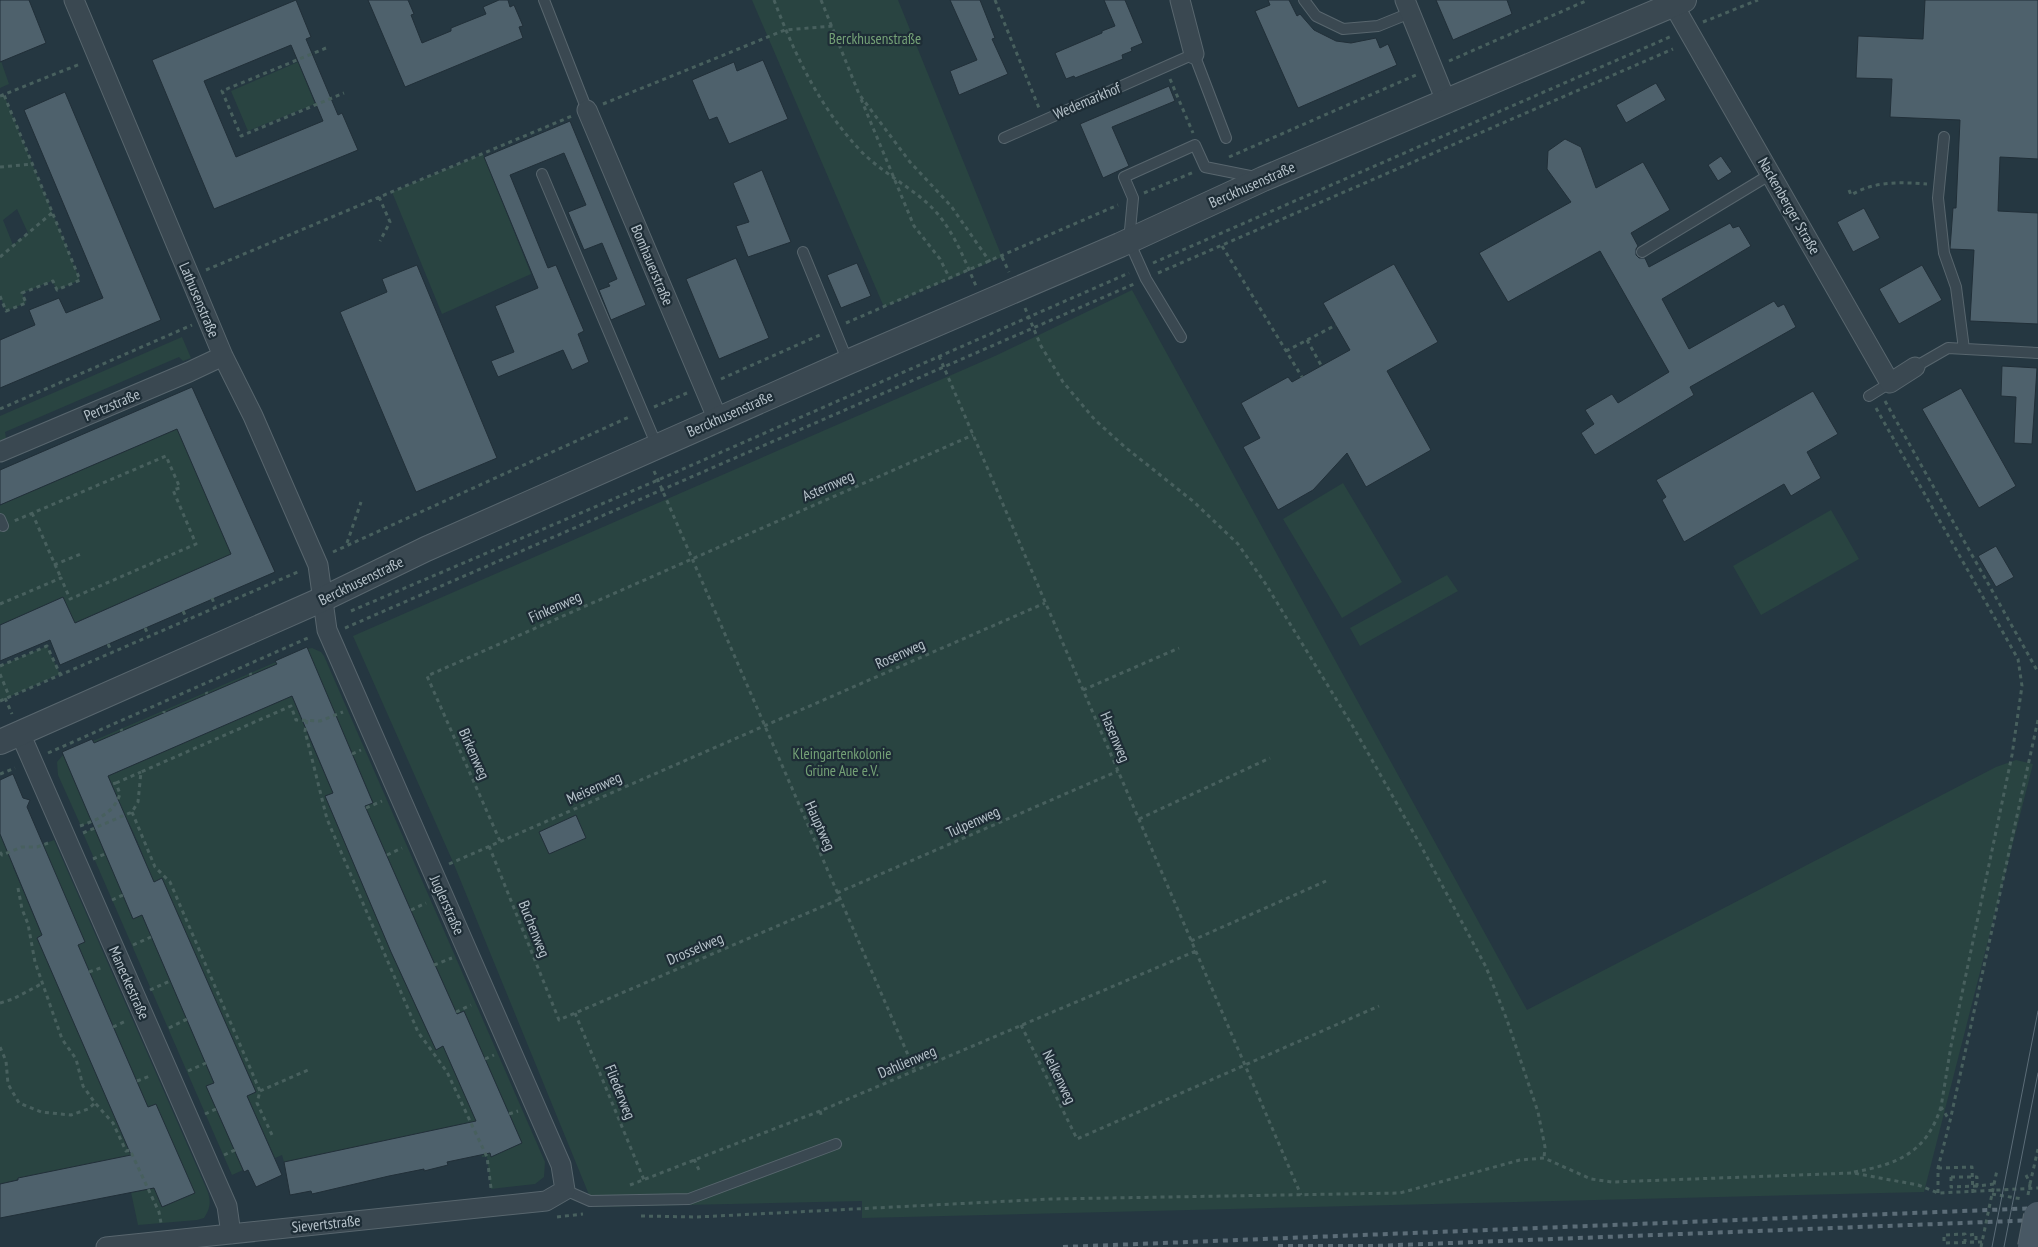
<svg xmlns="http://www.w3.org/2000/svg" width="2038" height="1247" viewBox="0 0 2038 1247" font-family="'PT Sans Narrow',sans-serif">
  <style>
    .green { fill: #294441; fill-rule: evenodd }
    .building { fill: #4e616c; stroke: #212f38; fill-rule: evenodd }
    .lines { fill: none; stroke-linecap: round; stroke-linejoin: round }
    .service-casing { stroke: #58666e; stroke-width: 12 }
    .minor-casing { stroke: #58666e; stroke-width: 21 }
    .tertiary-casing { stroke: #58666e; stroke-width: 26 }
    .path { stroke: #48605e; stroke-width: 3; stroke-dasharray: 4 4; stroke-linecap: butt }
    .service { stroke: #3a4851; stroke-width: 10 }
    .minor { stroke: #3a4851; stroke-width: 19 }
    .tertiary { stroke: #3a4851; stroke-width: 24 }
    .tram { stroke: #5c6d78; stroke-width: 1 }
    .rail { stroke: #5c6d78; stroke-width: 4; stroke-dasharray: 5 5; stroke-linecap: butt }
    .secondary-bridge-casing { stroke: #58666e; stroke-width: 30; stroke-linecap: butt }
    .path-bridge { stroke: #48605e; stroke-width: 3; stroke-dasharray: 4 4; stroke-linecap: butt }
    .secondary-bridge { stroke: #485864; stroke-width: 28 }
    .labels { text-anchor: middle; stroke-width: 4.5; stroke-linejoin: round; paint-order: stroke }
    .park-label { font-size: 15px; fill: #74a176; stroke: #1e2d36 }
    .street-label { font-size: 15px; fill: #b7c3cb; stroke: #1e2d36 }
  </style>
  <rect width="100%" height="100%" fill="#253741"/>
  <path class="green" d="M 752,0 L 898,0 L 1002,257 L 884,307 Z
    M 1,61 L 9,84 L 0,88 L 0,62 Z
    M 298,62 L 315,104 L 248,131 L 231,91 Z
    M 4,95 L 80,280 L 57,290 L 52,281 L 22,293 L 26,303 L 6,311 L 0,296 L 0,96 ZM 17,209 L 28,233 L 13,245 L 3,220 Z
    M 483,154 L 531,274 L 442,314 L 392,192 Z
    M 1132,290 L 1527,1010 L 1996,767 L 2016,760 L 2033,764 L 1924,1192 L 862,1218 L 862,1201 L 594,1207 L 453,862 L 353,636 L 995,356 Z
    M 182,337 L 191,358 L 183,361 L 179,357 L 5,432 L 6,438 L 0,441 L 0,416 Z
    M 177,429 L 231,554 L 74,623 L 63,597 L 0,625 L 0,505 Z
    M 1343,483 L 1402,582 L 1342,618 L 1283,519 Z
    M 1831,510 L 1859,559 L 1761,615 L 1733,566 Z
    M 1447,575 L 1458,591 L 1360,646 L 1350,628 Z
    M 47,646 L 60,674 L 0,701 L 0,666 Z
    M 312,648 L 321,652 L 324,656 L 545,1162 L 544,1177 L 535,1184 L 491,1189 L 487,1157 L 482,1157 L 480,1149 L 362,1146 L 284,1162 L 282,1155 L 275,1158 L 247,1096 L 256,1092 C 226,1021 189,953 155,884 C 145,863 138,839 126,818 L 96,832 L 133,918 L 142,915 L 214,1083 L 206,1086 L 243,1170 L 232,1175 L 83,833 L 97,827 L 94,821 L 81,826 L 58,775 L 57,762 L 63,755 L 87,809 L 117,796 L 108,776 L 287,698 L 292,696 L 300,716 L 307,649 ZM 340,725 L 373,802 L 365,806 L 457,1014 L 464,1011 L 522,1143 L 492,1156 L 443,1046 L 436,1050 L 391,952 L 325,796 L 333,793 L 309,738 Z
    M 276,662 L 277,664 L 94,743 L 93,741 Z
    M 0,834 L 6,846 L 41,845 L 54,840 L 207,1190 C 211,1200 211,1208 204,1218 L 197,1220 L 138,1225 L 131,1192 L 47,1172 L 0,1184 ZM 46,853 L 78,945 L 125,1054 L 148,1107 L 194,1193 L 163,1207 L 133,1140 L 117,1121 L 37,938 L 42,935 L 13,867 Z"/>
  <path class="building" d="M 0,0 L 29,0 L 46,43 L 0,62 Z
    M 296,0 L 311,37 L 306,39 L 338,115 L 342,113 L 358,150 L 214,209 L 152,60 ZM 291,45 L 323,121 L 236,157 L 204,81 Z
    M 368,0 L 408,0 L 414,14 L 411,15 L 422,43 L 451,31 L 451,28 L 486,14 L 483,7 L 499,0 L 508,0 L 510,7 L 514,5 L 523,26 L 519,27 L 523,38 L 405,87 Z
    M 950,0 L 980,0 L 995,38 L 992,39 L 1008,74 L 959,95 L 950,71 L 977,60 Z
    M 1104,0 L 1125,0 L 1143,43 L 1131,48 L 1132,51 L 1122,55 L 1123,59 L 1075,78 L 1074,76 L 1066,79 L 1055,53 L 1102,33 L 1102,31 L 1115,26 Z
    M 1268,0 L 1289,0 L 1297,16 L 1300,14 L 1314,30 L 1336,41 L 1351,43 L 1376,38 L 1380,48 L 1388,44 L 1397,65 L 1298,108 L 1255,11 L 1270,5 Z
    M 1436,0 L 1507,0 L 1512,14 L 1453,40 Z
    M 1925,0 L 2038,0 L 2038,159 L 2000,157 L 1998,211 L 2038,213 L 2038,324 L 1970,321 L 1974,250 L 1950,249 L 1953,208 L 1956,208 L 1960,120 L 1890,117 L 1892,79 L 1856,78 L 1858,36 L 1923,39 Z
    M 763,60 L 788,119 L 729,144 L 717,117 L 709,120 L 692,80 L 734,62 L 737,71 Z
    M 1656,83 L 1666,100 L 1626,123 L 1616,105 Z
    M 1169,86 L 1175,101 L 1112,127 L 1129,166 L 1103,178 L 1080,124 Z
    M 65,92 L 161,320 L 0,388 L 0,340 L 35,325 L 29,310 L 59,298 L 66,313 L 103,298 L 24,110 Z
    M 570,121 L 646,305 L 611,320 L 599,290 L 610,286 L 608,283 L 617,279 L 602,243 L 584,250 L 568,212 L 586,205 L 564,153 L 510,175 L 548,268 L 556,265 L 584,331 L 578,334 L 589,362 L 572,370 L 563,350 L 498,377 L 491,361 L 514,352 L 495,306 L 538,288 L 484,157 Z
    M 1565,139 L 1581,147 L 1596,188 L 1643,162 L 1670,210 L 1631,233 L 1638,246 L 1636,249 L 1636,255 L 1639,258 L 1645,258 L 1649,267 L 1730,223 L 1733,228 L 1739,226 L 1751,246 L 1662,299 L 1689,349 L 1774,301 L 1778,307 L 1784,304 L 1796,327 L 1690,387 L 1694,395 L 1595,455 L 1581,433 L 1594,424 L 1585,410 L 1612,394 L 1618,403 L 1669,372 L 1600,251 L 1508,302 L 1479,253 L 1571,202 L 1547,169 L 1548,151 Z
    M 1721,156 L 1732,172 L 1718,181 L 1708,165 Z
    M 762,170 L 791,242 L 748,257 L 736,226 L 749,222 L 733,183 Z
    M 1864,208 L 1880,238 L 1853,252 L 1837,222 Z
    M 736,258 L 769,338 L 719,359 L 686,279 Z
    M 857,263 L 871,296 L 841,308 L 827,275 Z
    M 1394,264 L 1438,342 L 1387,371 L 1431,450 L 1366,487 L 1347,453 L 1313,490 L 1278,510 L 1243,447 L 1260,438 L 1241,403 L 1288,377 L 1292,382 L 1350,350 L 1323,303 Z
    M 417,265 L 497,458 L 416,492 L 340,312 L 387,292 L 382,279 Z
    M 1922,265 L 1942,300 L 1899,324 L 1879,289 Z
    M 2002,366 L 2037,368 L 2032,444 L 2014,443 L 2016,397 L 2001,396 Z
    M 192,387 L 275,572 L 60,665 L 50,640 L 0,661 L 0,625 L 63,597 L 75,623 L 231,554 L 177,429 L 0,505 L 0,470 Z
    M 1961,388 L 2016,486 L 1979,508 L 1922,409 Z
    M 1813,391 L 1838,434 L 1807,452 L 1821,478 L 1791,496 L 1784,484 L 1684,542 L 1662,500 L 1666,497 L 1656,480 Z
    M 1996,546 L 2014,577 L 1996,587 L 1978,556 Z
    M 307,647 L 373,803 L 365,806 L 423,938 L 457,1014 L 464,1011 L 522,1143 L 491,1157 L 490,1153 L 447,1162 L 448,1165 L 424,1171 L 424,1169 L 389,1176 L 312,1194 L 311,1191 L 290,1195 L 284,1162 L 476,1121 L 443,1046 L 436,1050 L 391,952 L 325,796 L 333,793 L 292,696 L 108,776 L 154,882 L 162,878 L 256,1092 L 247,1096 L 282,1175 L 256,1187 L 248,1170 L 244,1172 L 206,1086 L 214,1083 L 142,915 L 133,919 L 62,752 L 92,739 L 94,743 L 277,664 L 275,661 Z
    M 13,774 L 23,798 L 30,800 L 27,807 L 85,942 L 78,945 L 125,1054 L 148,1107 L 156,1104 L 195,1193 L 162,1207 L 154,1188 L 0,1218 L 0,1184 L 18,1180 L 18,1178 L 131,1155 L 37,938 L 42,935 L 0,834 L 0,780 Z
    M 576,815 L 586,838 L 549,854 L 539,832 Z"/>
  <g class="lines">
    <defs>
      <path id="service" d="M 544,0 L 587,110
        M 1304,0 L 1316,16 L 1343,29 L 1378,26 L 1410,13
        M 1944,137 L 1938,198 L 1944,253 L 1956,287 L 1964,349
        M 1004,138 L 1194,54 L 1226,138
        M 542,174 L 657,446
        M 803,252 L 848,362
        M 1642,252 L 1771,174
        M 1181,337 L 1146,279 L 1129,241 L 1133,198 L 1124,177 L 1195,145 L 1205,167 L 1255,177
        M 1915,367 L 1948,348 L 2038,353
        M 1869,396 L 1890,383
        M 0,519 L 3,526
        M 565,1190 L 590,1201 L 689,1199 L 836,1144"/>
      <path id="minor" d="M 74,0 L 223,356 L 253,416 L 318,565 L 327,630 L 561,1165 L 565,1190 L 546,1201 L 106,1247
        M 1180,0 L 1194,54
        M 1405,0 L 1446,101
        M 1673,4 L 1890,383 L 1915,367
        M 587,110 L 718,420
        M 0,452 L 189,372 L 223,356
        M 20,733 L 227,1206 L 231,1234"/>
      <path id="tertiary" d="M 0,742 L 323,599 L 426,549 L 848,362 L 1120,245 L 1263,179 L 1684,0"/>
    </defs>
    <use href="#service" class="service-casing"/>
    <use href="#minor" class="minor-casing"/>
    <use href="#tertiary" class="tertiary-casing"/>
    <path class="path" d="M 774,0 C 794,53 819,106 858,148 C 877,169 904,183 926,202 C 951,224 963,256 976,286
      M 821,0 L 859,94 L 910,162 L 951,206 L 990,262
      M 995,0 L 1039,108
      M 1703,22 L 1758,0
      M 326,48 L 222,91 L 241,136 L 344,93
      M 1449,61 L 1588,0
      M 1170,79 L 1193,133
      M 0,96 L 80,64
      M 861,99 L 914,226 L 940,259 L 950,279
      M 603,104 L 785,30 L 833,26
      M 1229,157 L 1416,75
      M 0,167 L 33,164
      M 1849,190 L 1851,195 C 1874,181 1901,182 1927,184
      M 1144,193 L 1194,172
      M 379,197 L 390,222 L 380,241
      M 1222,246 L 1302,377
      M 0,257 L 53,212
      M 1002,257 L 1009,272
      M 1153,263 L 1672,36
      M 206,270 L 572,116
      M 1158,273 L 1673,49
      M 0,296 L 6,311 L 26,303 L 22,293 L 53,281 L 57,290 L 80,280 L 4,95
      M 1025,308 L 1041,346 L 1063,382 L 1095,420 L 1125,447 L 1194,502 L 1238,544 L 1265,583 L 1352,725 L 1421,846 L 1486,967 L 1507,1020 L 1538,1112 L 1545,1147 L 1544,1158
      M 846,323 L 1118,205
      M 1307,340 L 1321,365
      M 1286,351 L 1336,325
      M 939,356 L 1301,1195
      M 721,379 L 822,334
      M 1885,401 L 2038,672
      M 654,407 L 687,393
      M 1876,408 L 2018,659 L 2022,686 L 2012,755 L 1951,1046 L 1941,1107 L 1950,1121
      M 0,409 L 192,325
      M 654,471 L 915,1071
      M 32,513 L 61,578
      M 347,543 L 361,502
      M 333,552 L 629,417
      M 54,565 L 81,554
      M 212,598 L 215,606
      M 0,604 L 61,578 L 70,599 L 196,544 L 173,490 L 180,488 L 166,456 L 14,521
      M 183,611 L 187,619
      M 351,611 L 658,480 L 1129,273
      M 145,628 L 149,636
      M 345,628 L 1134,284
      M 108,644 L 112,652
      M 0,666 L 47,646 L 60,674
      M 250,673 L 251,675
      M 0,674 L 9,696
      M 1083,690 L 1179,648
      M 206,692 L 207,694
      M 5,698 L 12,714
      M 0,701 L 300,571
      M 164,711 L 164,713
      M 307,720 L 305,731 L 327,819 L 418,1032 L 447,1072 L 487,1157 L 491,1188
      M 121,729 L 122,731
      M 48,753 L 310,637
      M 352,754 L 361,750
      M 0,774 L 15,768
      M 116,783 L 141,772
      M 366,808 L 382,801
      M 132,812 L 155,867 L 170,882 L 260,1091 L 257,1103 L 273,1137
      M 1139,819 L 1270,758
      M 80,826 C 97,820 114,813 120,794 L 116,783 L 112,784
      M 83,833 L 132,812 L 138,802 L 141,772 L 291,706 L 296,720 L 320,721 L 343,712
      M 500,841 L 427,676 L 973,435
      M 489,846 L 559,1020 L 840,899
      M 0,852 L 2,855 L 22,847 L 37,847 L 48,843
      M 387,855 L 402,848
      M 93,859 L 105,854
      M 449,864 L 1045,603
      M 18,888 L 22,909 L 28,924 L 35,962 L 62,1039 L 76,1059 L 83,1086 L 95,1103 L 113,1123 L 126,1151 L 130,1150 L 159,1212 L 161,1223
      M 837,893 L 1118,771
      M 112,900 L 123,895
      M 411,910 L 426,903
      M 1191,941 L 1326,881
      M 133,945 L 151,937
      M 434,965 L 452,958
      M 89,972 L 103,967
      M 150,990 L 170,981
      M 0,1003 L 13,999 L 43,983
      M 456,1012 L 471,1005
      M 575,1013 L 644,1180
      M 1021,1025 L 1077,1139 L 1379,1006
      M 113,1027 L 126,1021
      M 169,1028 L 187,1019
      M 0,1047 L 6,1061 L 8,1084 L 19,1103 L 41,1112 L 71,1115 L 88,1109 L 95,1103
      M 485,1059 L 494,1055
      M 188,1071 L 206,1063
      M 137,1081 L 150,1076
      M 260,1091 L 308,1070
      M 820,1111 L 822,1118
      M 205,1114 L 216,1109
      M 509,1114 L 518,1111
      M 224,1155 L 235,1150
      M 694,1159 L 699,1170
      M 1938,1168 L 1972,1167 L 1973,1197
      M 1854,1172 C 1898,1164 1926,1153 1941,1107
      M 2026,1175 L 2030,1183
      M 1951,1177 L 1977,1177 L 1977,1186 L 1994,1184
      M 2030,1184 L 2038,1149
      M 630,1185 L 820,1111 L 1196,951
      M 1938,1193 L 1938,1168 L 1950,1121 L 2038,720
      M 1992,1194 L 2022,1199
      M 641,1216 L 697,1217 L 1051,1199 L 1400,1193 L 1520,1160 L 1544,1158 L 1591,1179 L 1612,1182 L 1853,1173 L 1918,1185 L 1938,1193 L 2038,1188
      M 557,1217 L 583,1214
      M 1970,1235 L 1976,1234 L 1976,1242
      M 1974,1242 L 1965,1242 L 1965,1234 L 1944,1235 L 1944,1243 L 1982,1242"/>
    <use href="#service" class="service"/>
    <use href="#minor" class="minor"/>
    <use href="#tertiary" class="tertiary"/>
    <path class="tram" d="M 1992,1247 L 2038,1011
      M 2004,1247 L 2038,1073"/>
    <path class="rail" d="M 1278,1246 L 1374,1246 L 2038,1220
      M 1063,1247 L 2038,1208"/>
    <defs>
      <path id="secondary-bridge" d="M 2032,1247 L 2038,1216"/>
    </defs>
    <use href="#secondary-bridge" class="secondary-bridge-casing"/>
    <path class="path-bridge" d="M 1951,1177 L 1951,1187 L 1977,1186
      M 2028,1195 L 2030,1184
      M 1981,1247 L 1997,1170"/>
    <use href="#secondary-bridge" class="secondary-bridge"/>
  </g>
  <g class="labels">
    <g class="park-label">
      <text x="875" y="44">Berckhusenstraße</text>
      <text x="842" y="759">Kleingartenkolonie<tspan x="842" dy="17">Grüne Aue e.V.</tspan></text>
    </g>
    <g class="street-label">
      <text transform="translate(1087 101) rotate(-23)" y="5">Wedemarkhof</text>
      <text transform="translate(1252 185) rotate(-24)" y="5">Berckhusenstraße</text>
      <text transform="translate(1789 206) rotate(60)" y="5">Nackenberger Straße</text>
      <text transform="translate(652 265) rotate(67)" y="5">Bomhauerstraße</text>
      <text transform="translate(199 300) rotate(67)" y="5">Lathusenstraße</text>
      <text transform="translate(112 405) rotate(-23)" y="5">Pertzstraße</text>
      <text transform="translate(730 414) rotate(-24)" y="5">Berckhusenstraße</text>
      <text transform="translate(828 486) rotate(-24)" y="5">Asternweg</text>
      <text transform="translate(361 581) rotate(-26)" y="5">Berckhusenstraße</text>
      <text transform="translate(555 607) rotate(-24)" y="5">Finkenweg</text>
      <text transform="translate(900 654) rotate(-24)" y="5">Rosenweg</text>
      <text transform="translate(1115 737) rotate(67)" y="5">Hasenweg</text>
      <text transform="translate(474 754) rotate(66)" y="5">Birkenweg</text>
      <text transform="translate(594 788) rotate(-24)" y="5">Meisenweg</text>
      <text transform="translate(973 822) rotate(-24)" y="5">Tulpenweg</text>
      <text transform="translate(820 826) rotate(66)" y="5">Hauptweg</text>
      <text transform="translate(447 905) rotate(66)" y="5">Juglerstraße</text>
      <text transform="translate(534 929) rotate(68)" y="5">Buchenweg</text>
      <text transform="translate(695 949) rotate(-23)" y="5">Drosselweg</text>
      <text transform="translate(129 983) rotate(66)" y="5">Maneckestraße</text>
      <text transform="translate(907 1062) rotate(-23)" y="5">Dahlienweg</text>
      <text transform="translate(1059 1077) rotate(64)" y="5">Nelkenweg</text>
      <text transform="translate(620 1092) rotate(68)" y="5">Fliederweg</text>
      <text transform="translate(326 1224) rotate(-6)" y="5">Sievertstraße</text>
    </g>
  </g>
</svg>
